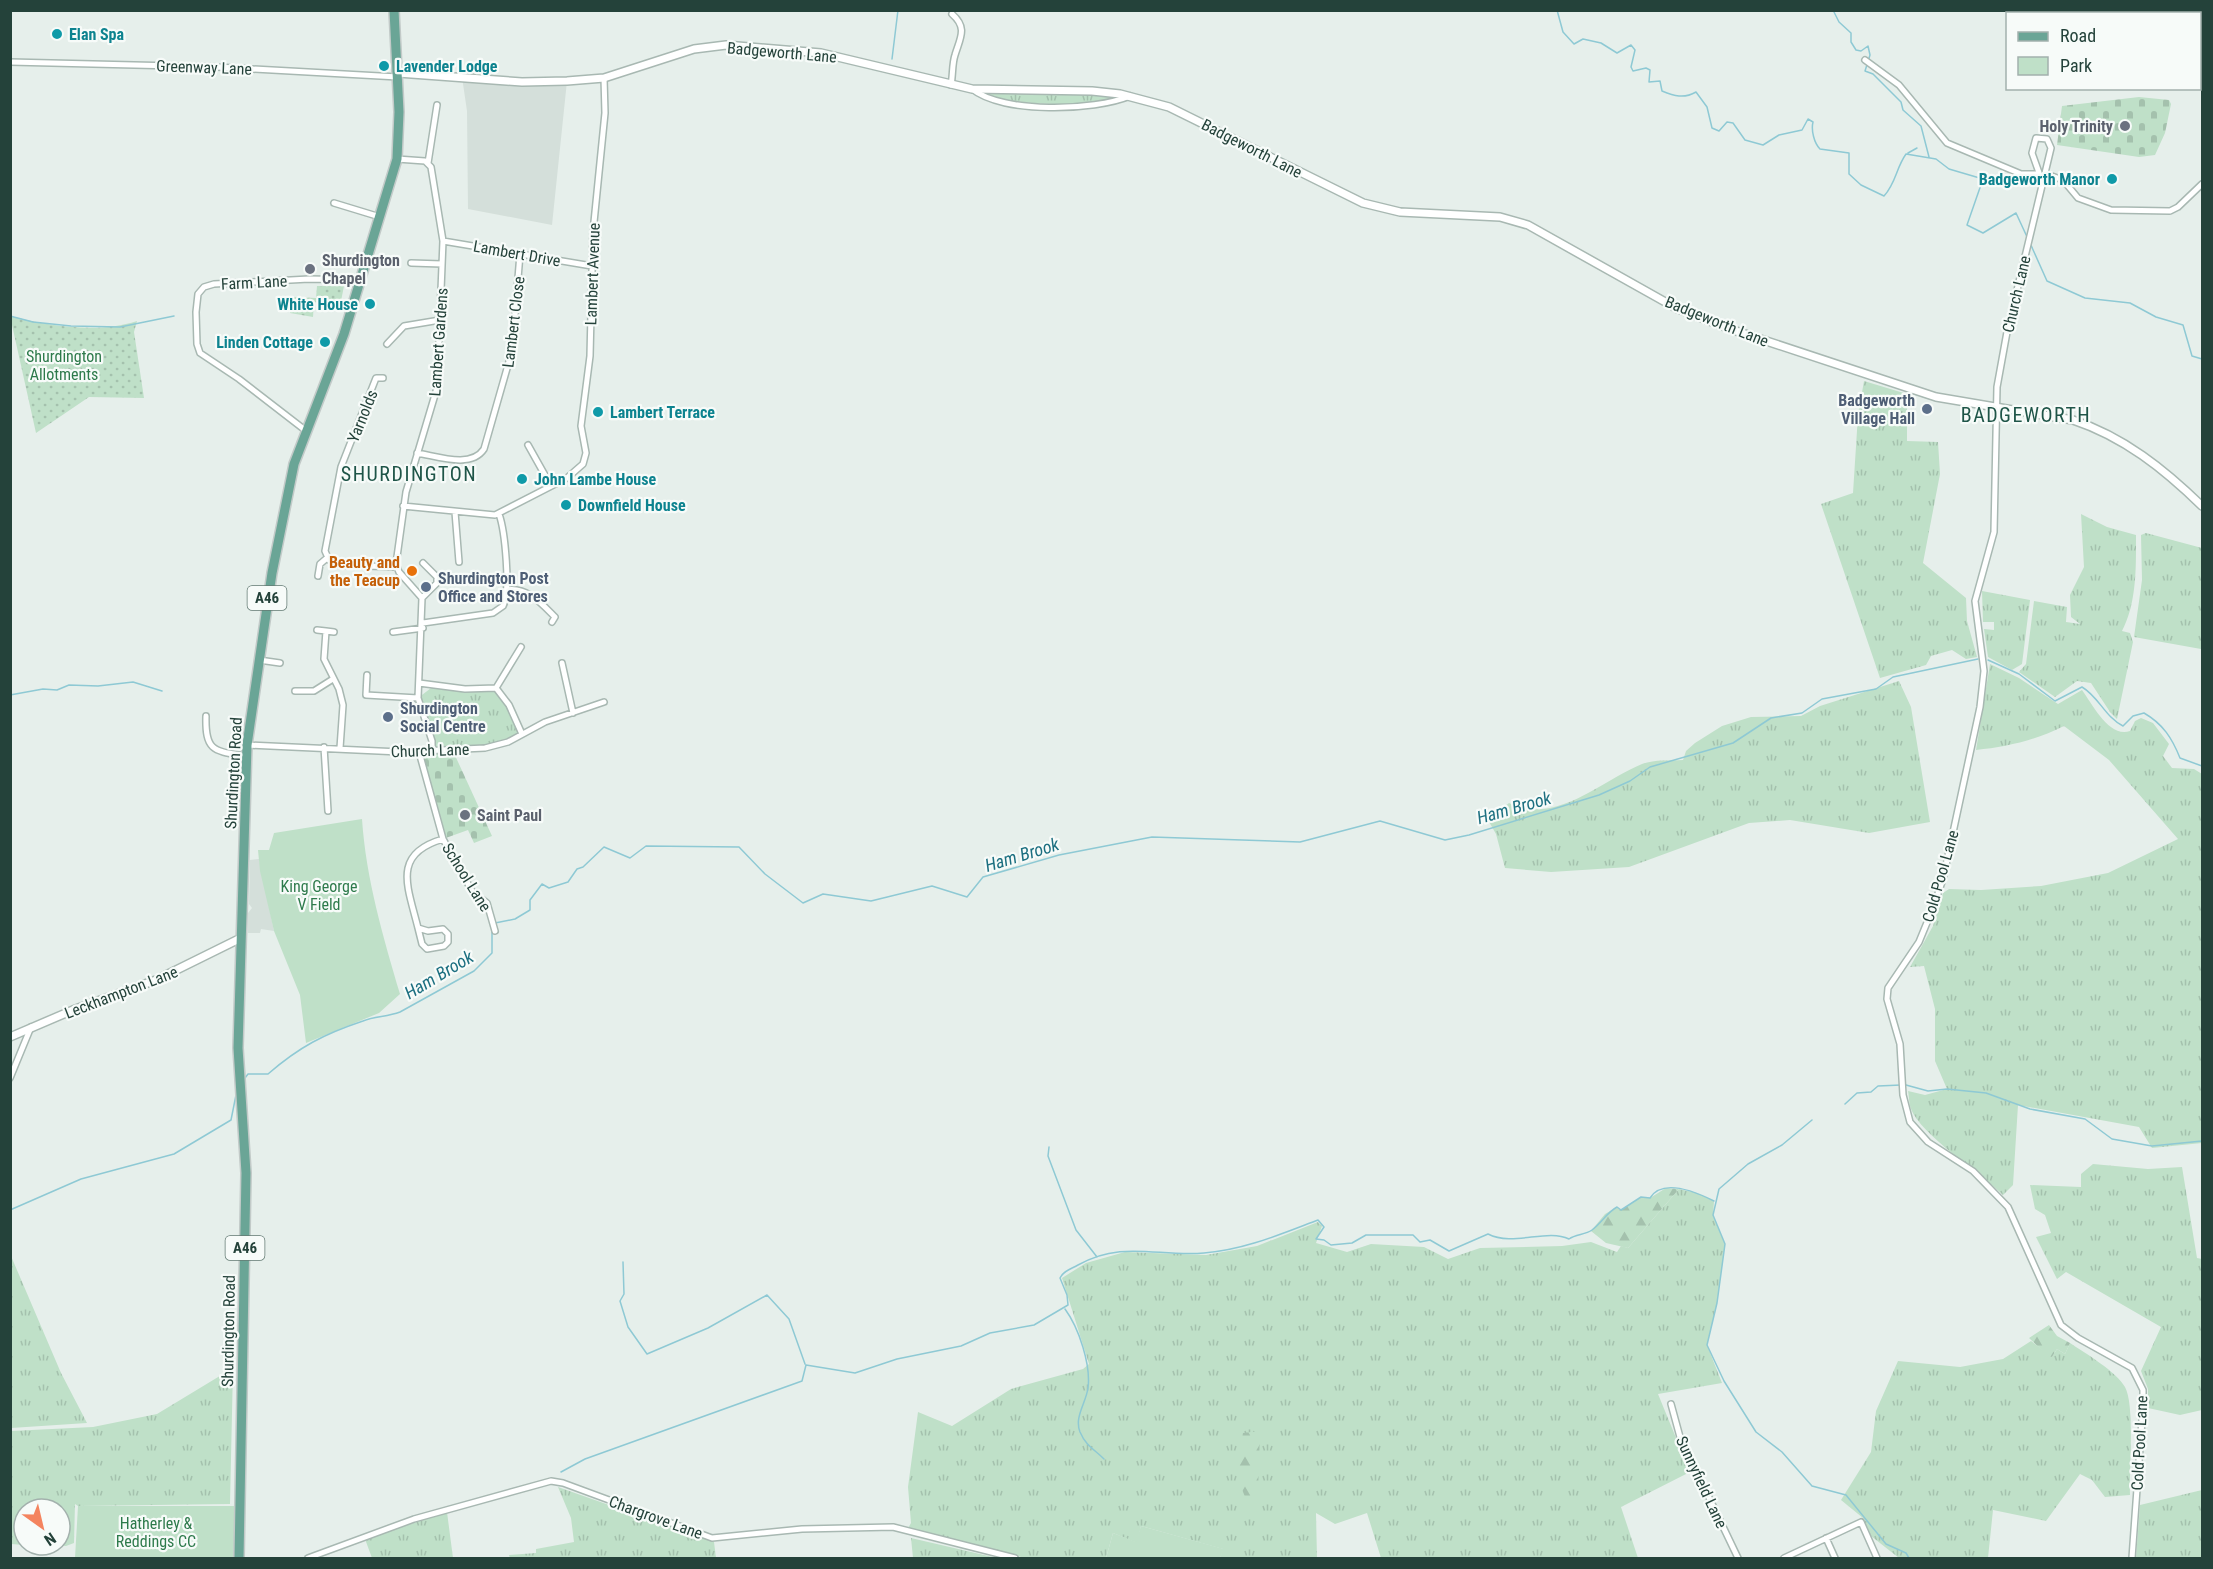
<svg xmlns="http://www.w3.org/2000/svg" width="2213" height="1569" viewBox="0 0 2213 1569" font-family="'Roboto Condensed',sans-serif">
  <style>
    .built { fill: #d4dfda }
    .grass { fill: url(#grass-tufts) }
    .forest { fill: url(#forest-firs) }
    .cemetery { fill: url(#cemetery-stones) }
    .park { fill: #bfe0c8 }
    .garden { fill: url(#garden-dots) }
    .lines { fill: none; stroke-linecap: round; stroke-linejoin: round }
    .stream { stroke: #8ec9d4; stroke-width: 1.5 }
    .minor-casing { stroke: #a8b8b2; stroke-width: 8 }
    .tertiary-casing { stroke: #a8b8b2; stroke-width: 10 }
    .primary-casing { stroke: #c2cac8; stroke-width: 12 }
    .minor { stroke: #fff; stroke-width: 5 }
    .tertiary { stroke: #fff; stroke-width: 7 }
    .primary { stroke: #6aa596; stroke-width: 9 }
    .culture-dot { fill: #0f9aa8; stroke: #f7fbf9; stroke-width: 2 }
    .worship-dot { fill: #6b7280; stroke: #f7fbf9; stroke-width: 2 }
    .service-dot { fill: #5c6f8a; stroke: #f7fbf9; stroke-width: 2 }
    .food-dot { fill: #e8710a; stroke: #f7fbf9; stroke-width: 2 }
    .labels { text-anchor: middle; stroke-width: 4.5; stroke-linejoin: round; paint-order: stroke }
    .shield { fill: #f7fbf9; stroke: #637a73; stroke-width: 1.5 }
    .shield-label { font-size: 15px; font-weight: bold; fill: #24423a }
    .culture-label { font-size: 16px; font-weight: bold; fill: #0d838f; stroke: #f7fbf9; text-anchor: start }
    .street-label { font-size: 16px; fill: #24423a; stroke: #f7fbf9 }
    .worship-label { font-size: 16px; font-weight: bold; fill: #5b616d; stroke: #f7fbf9; text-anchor: start }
    .park-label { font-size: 16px; fill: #2d7a4b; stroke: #f7fbf9 }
    .service-label { font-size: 16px; font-weight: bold; fill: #4e5e75; stroke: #f7fbf9; text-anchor: start }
    .food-label { font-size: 16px; font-weight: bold; fill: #c56008; stroke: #f7fbf9; text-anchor: end }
    .water-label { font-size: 18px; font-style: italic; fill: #1c6f80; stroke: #f7fbf9 }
    .quarter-label { font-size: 20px; letter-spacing: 1.5px; fill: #1f5548; stroke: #f7fbf9 }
  </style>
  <defs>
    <pattern id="grass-tufts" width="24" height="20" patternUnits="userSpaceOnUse" patternTransform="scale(1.5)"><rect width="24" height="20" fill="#bfe0c8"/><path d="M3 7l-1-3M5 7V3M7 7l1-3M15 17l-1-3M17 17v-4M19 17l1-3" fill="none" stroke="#a4c1ad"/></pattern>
    <pattern id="forest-firs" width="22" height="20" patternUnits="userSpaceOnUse" patternTransform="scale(1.5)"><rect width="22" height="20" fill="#bfe0c8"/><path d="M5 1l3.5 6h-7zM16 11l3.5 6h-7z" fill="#a4c1ad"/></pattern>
    <pattern id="cemetery-stones" width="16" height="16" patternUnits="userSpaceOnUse" patternTransform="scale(1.5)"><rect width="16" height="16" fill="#bfe0c8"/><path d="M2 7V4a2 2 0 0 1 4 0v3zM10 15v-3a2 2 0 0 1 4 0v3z" fill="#a4c1ad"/></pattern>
    <pattern id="garden-dots" width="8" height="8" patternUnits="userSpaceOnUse" patternTransform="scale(1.5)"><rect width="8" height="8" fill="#bfe0c8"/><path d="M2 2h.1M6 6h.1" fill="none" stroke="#a4c1ad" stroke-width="1.8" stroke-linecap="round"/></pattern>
  </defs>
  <rect width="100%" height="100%" fill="#e6efeb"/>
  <path class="built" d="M 462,77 L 567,81 L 552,225 L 468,209 L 467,111 Z
    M 259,859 L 274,931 L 261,929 L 260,933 L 248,933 L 248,913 L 252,908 L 249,904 L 250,860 Z"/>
  <path class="grass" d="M 987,94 L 1083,94 L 1116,98 C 1089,109 1016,104 986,96 Z
    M 1864,381 L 1907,394 L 1907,441 L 1938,442 L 1940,474 L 1923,563 L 1966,598 L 1967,621 L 1977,657 L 1966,659 L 1952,650 L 1931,656 L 1926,665 L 1880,678 L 1821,504 L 1853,493 L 1858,415 Z
    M 2081,514 L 2107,527 L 2136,535 C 2136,567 2137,602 2122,631 L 2130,633 L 2133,642 L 2117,719 L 2110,712 L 2091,683 L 2077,681 L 2055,697 L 2019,672 L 2026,664 L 2034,601 L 2067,607 L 2066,622 L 2080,624 L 2071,617 L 2070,595 L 2084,567 Z
    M 2146,533 L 2202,548 L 2201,649 L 2134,637 L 2142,580 L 2141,535 Z
    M 1982,591 L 2030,600 L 2022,664 L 2012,670 L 1988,657 L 1984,629 L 1994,630 L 1994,622 L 1983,622 Z
    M 1990,664 L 2019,678 L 2058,704 L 2082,690 C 2093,705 2109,738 2130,731 L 2135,721 L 2141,718 L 2153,723 L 2169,744 L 2163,756 L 2172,768 L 2194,769 L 2202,774 L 2202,1143 L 2152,1148 L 2139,1127 L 2018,1105 L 2013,1185 L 2003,1195 C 1981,1173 1921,1135 1911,1109 C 1909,1104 1909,1096 1908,1091 L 1925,1095 L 1947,1089 L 1935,1061 L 1935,1009 L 1924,966 L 1910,967 L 1933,926 L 1943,893 L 1949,889 L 1981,890 L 2041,886 L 2108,873 L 2178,839 L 2109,760 L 2064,726 C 2036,740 2007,747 1976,750 Z
    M 1899,681 L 1911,707 L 1930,822 L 1869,833 L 1790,820 L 1749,823 L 1629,867 L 1551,872 L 1505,868 L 1496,834 L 1488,820 L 1509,803 C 1556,826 1602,780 1642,764 C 1656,759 1669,761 1683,760 L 1686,751 L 1695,743 L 1722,726 L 1751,717 L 1801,716 L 1820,706 Z
    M 435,685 L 500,691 L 522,734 L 485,748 L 432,752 L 418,698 Z
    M 2093,1164 L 2148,1169 L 2182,1167 L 2197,1258 L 2202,1259 L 2202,1410 L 2180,1415 L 2148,1408 L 2148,1389 L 2141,1371 L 2161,1327 L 2066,1272 L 2057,1279 L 2036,1237 L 2051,1233 L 2045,1215 L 2035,1209 L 2030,1185 L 2081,1187 L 2081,1174 Z
    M 1679,1189 L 1697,1193 L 1714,1201 L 1713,1216 L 1725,1244 L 1717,1303 L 1707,1345 L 1722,1383 L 1658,1394 L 1690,1472 L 1621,1507 L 1638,1558 L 1381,1558 L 1367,1513 L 1335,1524 L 1316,1513 L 1317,1558 L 1220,1558 L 1223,1549 L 1141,1526 L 1137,1543 L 1113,1533 L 1106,1558 L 1025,1558 L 907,1530 L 911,1523 L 908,1487 L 918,1412 L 952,1426 L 1011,1389 L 1083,1369 L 1089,1364 L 1062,1278 L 1086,1263 L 1125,1252 L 1206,1255 L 1257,1246 L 1318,1222 L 1322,1226 L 1316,1243 L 1347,1252 L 1371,1244 L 1424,1247 L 1448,1259 L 1480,1248 L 1562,1246 L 1591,1242 L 1617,1252 L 1621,1246 L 1628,1248 Z
    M 11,1256 L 61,1373 L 87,1423 L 11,1428 Z
    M 2031,1341 L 2052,1357 L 2057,1349 L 2065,1354 L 2070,1343 C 2085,1353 2117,1372 2125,1387 C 2135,1405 2129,1470 2130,1495 L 2105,1497 L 2092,1480 L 2080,1474 L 2046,1521 L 1993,1510 L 1988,1558 L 1899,1558 L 1871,1536 L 1863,1518 L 1841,1500 L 1871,1452 L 1876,1411 L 1898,1361 L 1960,1367 L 2003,1359 Z
    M 233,1368 L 230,1504 L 78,1506 L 75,1504 L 74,1543 L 66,1546 L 33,1545 L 60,1545 L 60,1509 L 24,1509 L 24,1545 L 11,1544 L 11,1431 L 93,1427 L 157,1414 Z
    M 558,1487 L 714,1542 L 716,1558 L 510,1558 L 509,1555 L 536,1553 L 536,1549 L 574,1542 L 571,1518 Z
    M 2202,1490 L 2202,1558 L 2136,1558 L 2140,1505 Z
    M 447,1512 L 453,1558 L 372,1558 L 365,1539 Z
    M 911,1538 L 997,1558 L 913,1558 Z"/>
  <path class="forest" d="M 1666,1188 L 1679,1189 L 1628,1248 L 1606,1243 L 1591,1231 L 1605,1214 L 1617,1207 L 1621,1210 L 1641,1197 L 1650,1198 Z
    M 2049,1325 L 2057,1336 L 2070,1343 L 2065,1354 L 2057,1349 L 2052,1357 L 2048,1356 L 2029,1338 Z
    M 1260,1431 L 1258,1492 L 1253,1501 L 1247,1502 L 1236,1474 L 1243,1433 Z"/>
  <path class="cemetery" d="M 2139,97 L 2169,100 L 2171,104 L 2165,133 L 2155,155 L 2139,157 L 2057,145 L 2062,106 Z
    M 453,751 L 492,836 L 474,843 L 468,830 L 443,839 L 419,752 Z"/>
  <path class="park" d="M 362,819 C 366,879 383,936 400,994 L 379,1013 L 306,1043 L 300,995 L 274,931 L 260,871 L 258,850 L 269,850 L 274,833 Z
    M 78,1506 L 237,1506 L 233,1558 L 75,1558 Z
    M 1141,1526 L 1224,1549 L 1220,1558 L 1106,1558 L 1113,1533 L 1136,1542 Z"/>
  <path class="garden" d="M 317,286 L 344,286 L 341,301 L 335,300 L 334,304 L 314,302 L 313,317 L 290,313 L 290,297 L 316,298 Z
    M 10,316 C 49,326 98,334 137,321 L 134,332 L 144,398 L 89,397 L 36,433 Z"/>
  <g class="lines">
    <path class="stream" d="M 1557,10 L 1563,32 L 1574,44 L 1583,39 L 1601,43 L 1617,53 L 1631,45 L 1635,50 L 1631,67 L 1633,71 L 1646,68 L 1650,70 L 1649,82 L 1660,81 L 1662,91 C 1674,96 1684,99 1696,92 L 1707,107 L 1712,128 L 1719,131 L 1727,122 L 1733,123 L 1745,140 L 1763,145 L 1779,135 L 1802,130 L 1808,119 L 1813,122 C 1811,130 1814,143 1820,149 L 1849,153 L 1849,174 L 1861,185 L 1884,196 C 1896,183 1896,168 1906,154 L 1936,159 L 1949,169 L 1983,179 L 1967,225 L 1983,233 L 2016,213 L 2028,239
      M 1833,10 L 1839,22 L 1851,33 L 1851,42 L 1856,50 L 1861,51 L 1868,46 L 1870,55 L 1865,71 L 1873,74 L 1901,102 L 1903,110 L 1921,126 L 1929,157
      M 892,59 L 898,10
      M 1908,153 L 1917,148
      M 2030,243 L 2047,281 L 2085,298 L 2130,303 L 2156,317 L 2183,325 L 2192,356 L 2202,359
      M 10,316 L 33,322 L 71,326 L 120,327 L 174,316
      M 1988,660 L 2019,674 L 2055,701 L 2082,687 C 2099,697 2105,717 2123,726 L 2133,716 L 2144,713 C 2163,724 2172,738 2180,758 L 2202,766
      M 10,695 L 43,689 L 57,690 L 69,685 L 98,686 L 133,682 L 162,691
      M 495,923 L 515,919 L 530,910 L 530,900 L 542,884 L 549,888 L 568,882 L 577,869 L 583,867 L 604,847 L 630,858 L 646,846 L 739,847 L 765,874 L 803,903 L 823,894 L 871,901 L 932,886 L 967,897 L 983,877 L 1059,855 L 1152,837 L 1300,842 L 1380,821 L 1445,840 L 1469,835 L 1599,795 L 1630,781 L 1650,767 L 1733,743 L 1771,718 L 1802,713 L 1822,699 L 1876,689 L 1893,677 L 1978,659
      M 245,1078 L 248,1074 L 268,1074 C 299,1047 324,1034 363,1021 C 375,1016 387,1017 400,1012 L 474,971 L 492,953 L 492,928
      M 1906,1085 L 1928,1091 L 1947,1089 L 1986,1093 L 2030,1109 L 2085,1119 L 2112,1139 L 2152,1146 L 2202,1141
      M 1845,1104 L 1857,1093 L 1871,1092 L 1878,1086 L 1901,1085
      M 1812,1120 L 1782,1145 L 1748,1164 L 1719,1189 L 1713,1215 L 1725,1244 L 1717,1303 L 1707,1345 L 1724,1381 L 1756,1432 L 1782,1452 L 1812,1486 L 1846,1495 L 1886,1544 L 1906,1553 L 1909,1558
      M 1049,1147 L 1048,1156 L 1076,1230 L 1097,1257
      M 10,1210 L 81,1179 L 174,1154 L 231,1120 L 237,1090
      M 623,1262 L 624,1294 L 620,1301 L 628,1327 L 647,1354 L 708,1328 L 767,1295 L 789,1319 L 805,1364
      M 1065,1309 C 1079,1328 1091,1365 1088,1388 C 1086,1403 1074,1417 1080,1432 C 1086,1446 1094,1449 1104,1459
      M 561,1472 L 585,1459 L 802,1381 L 806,1365 L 855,1373 L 897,1359 L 961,1346 L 990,1333 L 1034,1325 L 1068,1305 L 1067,1295 L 1060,1278 C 1063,1271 1071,1269 1078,1265 C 1122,1240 1158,1257 1204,1253 C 1244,1250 1281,1234 1318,1220 L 1324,1227 L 1316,1239 L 1324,1240 L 1331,1245 L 1352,1243 L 1366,1235 L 1413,1235 L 1420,1242 L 1430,1240 L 1449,1251 L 1488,1234 C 1513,1247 1547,1228 1569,1239 C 1576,1234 1585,1235 1592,1230 C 1602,1223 1606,1213 1617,1207 L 1621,1210 L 1641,1197 L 1650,1198 C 1663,1177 1698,1193 1714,1201"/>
    <defs>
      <path id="minor" d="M 1865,60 L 1899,85 L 1947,143 L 2021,174 L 2038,174
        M 10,62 L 217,67 L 398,77
        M 951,85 C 953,75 952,64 955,55 C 960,38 968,28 952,14
        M 972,89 C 1003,114 1094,111 1130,96
        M 397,159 L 425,161 L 431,167 L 443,241 L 437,388 L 406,492 L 396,564 L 399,572 L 422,598 L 418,698 L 432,741 L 432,752
        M 428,163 L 437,105
        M 2046,174 L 2063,180 L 2078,198 L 2111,210 L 2170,211 L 2178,207 L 2202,184
        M 2042,181 L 2032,153 L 2036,138 L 2047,139 L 2051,148 L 2007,332 L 1997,387 L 1994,532 L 1975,601 L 1984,671 L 1980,707 L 1943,879 L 1933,908 L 1919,942 L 1888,988 L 1887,999 L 1900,1044 L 1903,1095 L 1910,1122 L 1928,1142 L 1973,1171 L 2008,1207 L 2061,1325 L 2078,1338 L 2132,1368 L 2143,1390 L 2143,1406 L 2132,1558
        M 334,203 L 380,217
        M 443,241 L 592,266
        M 411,263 L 442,264
        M 387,344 L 404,326 L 440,320
        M 383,378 L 376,378 L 341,467 L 325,551 L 329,560 L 337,565 L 397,567
        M 305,430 L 239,379 L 200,353 L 197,344 L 196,312 L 198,294 L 204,287 L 214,284 L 309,279 L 360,280
        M 528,445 L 551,486
        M 417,453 C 437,456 471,469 484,449 L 512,351 L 520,254
        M 403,506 L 495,515 L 567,478 L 583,464 L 586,453 L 581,426 L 590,356 L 593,232 L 605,113 L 604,78
        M 455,512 L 459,562
        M 318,576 L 320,564 L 327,558
        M 506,590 C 527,586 542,604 555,617 L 552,622
        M 422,598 L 437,583 L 437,577 L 423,563
        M 423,623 L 493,613 L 503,606 C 511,591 505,531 499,514
        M 317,630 L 326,631
        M 334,632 L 326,631 L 324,659 L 339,689 L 343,705 L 340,748
        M 393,632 L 423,628
        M 259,660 L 280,663
        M 562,663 L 573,713
        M 367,675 L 366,695 L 418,698
        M 419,683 L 465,689 L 496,688 L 509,705 L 522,734
        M 496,688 L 521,647
        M 295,691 L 314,691 L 333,679
        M 206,716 C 205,752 214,751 246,756
        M 247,745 L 400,752 L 485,748 L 508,742 L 545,722 L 604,702
        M 324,747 L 328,811
        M 419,752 L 443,839 L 472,891 L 487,903 L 495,931
        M 418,928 L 422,944 L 427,949 L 444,946 L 448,942 L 448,934 L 443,929 L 428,931 L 418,928 C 408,887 391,854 443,839
        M 10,1078 L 31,1027
        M 1671,1404 L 1680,1437 L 1738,1558
        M 1826,1538 L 1835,1558
        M 308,1558 L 414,1519 L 551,1481 L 563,1483 L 712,1538 L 802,1529 L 893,1527 L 1015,1558
        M 1784,1558 L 1861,1522 L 1877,1558"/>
      <path id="tertiary" d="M 398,73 L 522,82 L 567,81 L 604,78 L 694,49 L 726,45 L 821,53 L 972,89 L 1092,91 L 1120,94 L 1169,107 L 1363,203 L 1400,212 L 1500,217 L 1528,225 L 1676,308 L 1733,330 L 1936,397 L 2073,420 C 2124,437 2164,469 2202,506
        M 10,1037 L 73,1010 L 156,980 L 241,938"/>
      <path id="primary" d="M 239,1558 L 246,1173 L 238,1048 L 247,745 L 272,573 L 294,464 L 344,334 L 397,159 L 399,112 L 394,10"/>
    </defs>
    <use href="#minor" class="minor-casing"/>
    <use href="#tertiary" class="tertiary-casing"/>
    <use href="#primary" class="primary-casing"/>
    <use href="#minor" class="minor"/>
    <use href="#tertiary" class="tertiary"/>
    <use href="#primary" class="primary"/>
  </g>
  <g class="culture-dot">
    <circle cx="57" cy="34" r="6"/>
    <circle cx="384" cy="66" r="6"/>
    <circle cx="2112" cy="179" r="6"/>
    <circle cx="370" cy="304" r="6"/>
    <circle cx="325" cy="342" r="6"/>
    <circle cx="598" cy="412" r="6"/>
    <circle cx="522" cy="479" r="6"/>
    <circle cx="566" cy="505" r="6"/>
  </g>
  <g class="worship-dot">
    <circle cx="2125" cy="126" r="6"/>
    <circle cx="310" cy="269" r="6"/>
    <circle cx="465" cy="815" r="6"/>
  </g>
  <g class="service-dot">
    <circle cx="1927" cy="409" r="6"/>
    <circle cx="426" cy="587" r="6"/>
    <circle cx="388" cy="717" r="6"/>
  </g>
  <circle class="food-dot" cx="412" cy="571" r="6"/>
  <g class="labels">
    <g class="shield">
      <rect x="247.5" y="586" width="39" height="24" rx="4.5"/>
      <rect x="225.5" y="1236" width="39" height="24" rx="4.5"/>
    </g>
    <g class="shield-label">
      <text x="267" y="603">A46</text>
      <text x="245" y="1253">A46</text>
    </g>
    <g class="culture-label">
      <text x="69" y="40">Elan Spa</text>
      <text x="396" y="72">Lavender Lodge</text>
      <text x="2100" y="185" text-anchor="end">Badgeworth Manor</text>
      <text x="358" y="310" text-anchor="end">White House</text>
      <text x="313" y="348" text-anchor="end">Linden Cottage</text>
      <text x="610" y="418">Lambert Terrace</text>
      <text x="534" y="485">John Lambe House</text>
      <text x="578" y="511">Downfield House</text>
    </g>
    <g class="street-label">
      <text transform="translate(782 52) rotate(5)" y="6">Badgeworth Lane</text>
      <text transform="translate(204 67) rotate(2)" y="6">Greenway Lane</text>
      <text transform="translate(1252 148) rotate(27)" y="6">Badgeworth Lane</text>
      <text transform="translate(517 253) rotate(10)" y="6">Lambert Drive</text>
      <text transform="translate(592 274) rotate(-88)" y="6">Lambert Avenue</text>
      <text transform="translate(254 282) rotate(-3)" y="6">Farm Lane</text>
      <text transform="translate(2016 294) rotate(-77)" y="6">Church Lane</text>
      <text transform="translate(1717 321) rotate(22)" y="6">Badgeworth Lane</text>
      <text transform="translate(513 322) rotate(-83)" y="6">Lambert Close</text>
      <text transform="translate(438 342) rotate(-86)" y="6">Lambert Gardens</text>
      <text transform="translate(362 416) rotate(-68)" y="6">Yarnolds</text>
      <text transform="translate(430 750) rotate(-2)" y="6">Church Lane</text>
      <text transform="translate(233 773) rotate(-87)" y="6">Shurdington Road</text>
      <text transform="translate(1940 876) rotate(-74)" y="6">Cold Pool Lane</text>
      <text transform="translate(467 877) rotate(58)" y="6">School Lane</text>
      <text transform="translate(121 992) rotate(-21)" y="6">Leckhampton Lane</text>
      <text transform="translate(228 1331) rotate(-89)" y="6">Shurdington Road</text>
      <text transform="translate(2139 1443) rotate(-87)" y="6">Cold Pool Lane</text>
      <text transform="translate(1702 1482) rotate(65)" y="6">Sunnyfield Lane</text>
      <text transform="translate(656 1517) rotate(20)" y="6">Chargrove Lane</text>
    </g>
    <g class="worship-label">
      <text x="2113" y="132" text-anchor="end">Holy Trinity</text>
      <text x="322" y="266">Shurdington<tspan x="322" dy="18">Chapel</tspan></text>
      <text x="477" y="821">Saint Paul</text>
    </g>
    <g class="park-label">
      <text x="64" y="362">Shurdington<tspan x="64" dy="18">Allotments</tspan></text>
      <text x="319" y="892">King George<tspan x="319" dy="18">V Field</tspan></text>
      <text x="156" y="1529">Hatherley &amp;<tspan x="156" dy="18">Reddings CC</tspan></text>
    </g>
    <g class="service-label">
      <text x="1915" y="406" text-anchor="end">Badgeworth<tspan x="1915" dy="18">Village Hall</tspan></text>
      <text x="438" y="584">Shurdington Post<tspan x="438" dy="18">Office and Stores</tspan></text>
      <text x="400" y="714">Shurdington<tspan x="400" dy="18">Social Centre</tspan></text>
    </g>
    <g class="food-label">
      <text x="400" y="568">Beauty and<tspan x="400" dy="18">the Teacup</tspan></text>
    </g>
    <g class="water-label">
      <text transform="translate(1514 808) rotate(-16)" y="6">Ham Brook</text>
      <text transform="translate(1022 855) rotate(-17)" y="6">Ham Brook</text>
      <text transform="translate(439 975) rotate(-31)" y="6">Ham Brook</text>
    </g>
    <g class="quarter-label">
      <text x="2026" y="422">BADGEWORTH</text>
      <text x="409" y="481">SHURDINGTON</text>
    </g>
  </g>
  <rect width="2213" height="1569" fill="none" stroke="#24423a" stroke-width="24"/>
  <rect x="2006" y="12" width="195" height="78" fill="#f7fbf9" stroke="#a3b1ad" stroke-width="1.5"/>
  <rect x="2018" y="32" width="30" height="9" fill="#6aa596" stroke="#a3b1ad" stroke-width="1.5"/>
  <text x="2060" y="42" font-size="18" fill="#24423a">Road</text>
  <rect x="2018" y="57" width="30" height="18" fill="#bfe0c8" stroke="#a3b1ad" stroke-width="1.5"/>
  <text x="2060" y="72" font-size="18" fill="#24423a">Park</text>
  <g transform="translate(42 1527) rotate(146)"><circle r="28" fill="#f7fbf9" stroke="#a3b1ad" stroke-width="1.5"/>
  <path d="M0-4.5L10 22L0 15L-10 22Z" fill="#f4845f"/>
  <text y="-9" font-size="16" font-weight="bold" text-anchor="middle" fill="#24423a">N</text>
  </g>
</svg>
